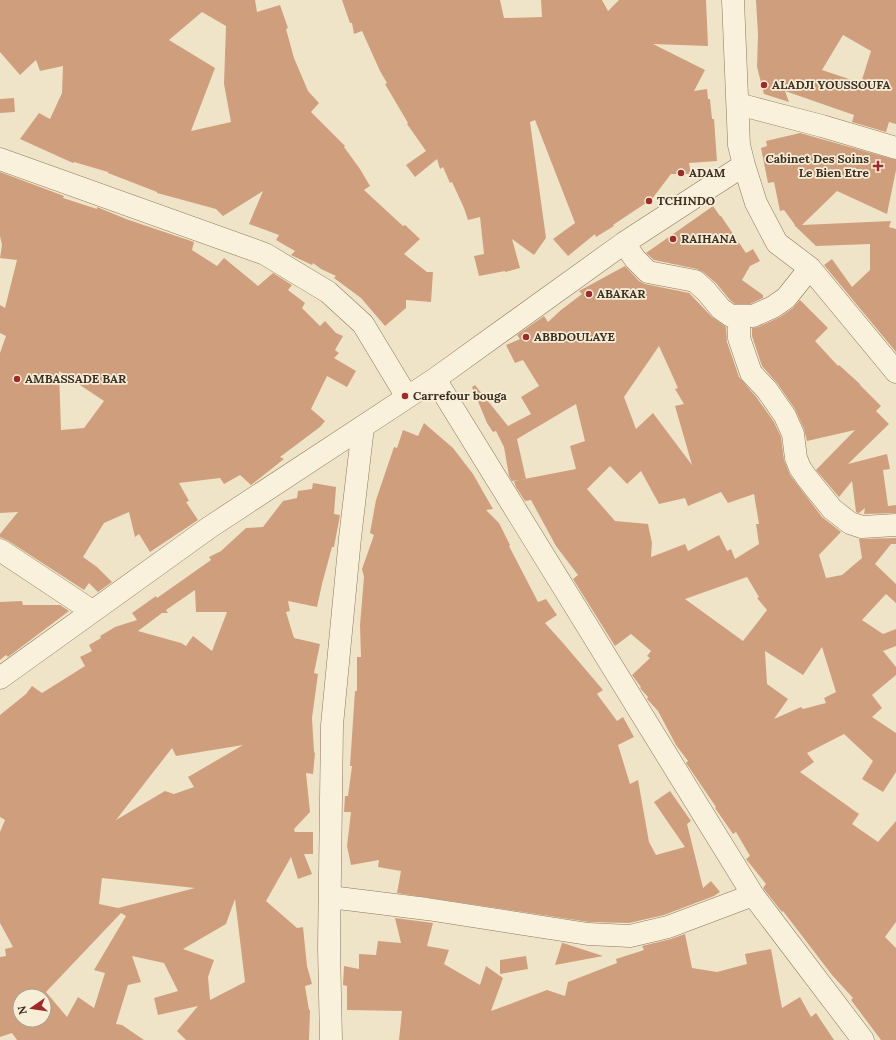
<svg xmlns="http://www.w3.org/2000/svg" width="896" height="1040" viewBox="0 0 896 1040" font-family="Lora,serif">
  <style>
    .building { fill: #cf9f7d; fill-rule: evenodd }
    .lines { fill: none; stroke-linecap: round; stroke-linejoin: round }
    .minor-casing { stroke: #8d765c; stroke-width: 23 }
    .minor { stroke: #faf1dc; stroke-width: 22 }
    .poi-dot { fill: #9e2a2b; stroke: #f7eed8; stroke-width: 1.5 }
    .labels { text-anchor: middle; stroke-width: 3.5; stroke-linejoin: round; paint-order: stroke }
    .poi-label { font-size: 12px; font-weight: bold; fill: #3d2e20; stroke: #f7eed8; text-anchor: start }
  </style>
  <rect width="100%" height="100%" fill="#f0e4c8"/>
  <path class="building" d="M 0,0 L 255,0 L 257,12 L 280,5 L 288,28 L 286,29 L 294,58 L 308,91 L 319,103 L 311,112 L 345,146 L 344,147 L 360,169 L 370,186 L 364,190 L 403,226 L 405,225 L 420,239 L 404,254 L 427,272 L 433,272 L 431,302 L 406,300 L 406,308 L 385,326 L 361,298 L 334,278 L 336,276 L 321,269 L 313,263 L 312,265 L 291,255 L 295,251 L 276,240 L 279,235 L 249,224 L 263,191 L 223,216 L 216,209 L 157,193 L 157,192 L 108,173 L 108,172 L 74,162 L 73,163 L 20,139 L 39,113 L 50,119 L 62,93 L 63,66 L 40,71 L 36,60 L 20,75 L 0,52 ZM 202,12 L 226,26 L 224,84 L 231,122 L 191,131 L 215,68 L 169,40 Z
    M 342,0 L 500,0 L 504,18 L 542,17 L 541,0 L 602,0 L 608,11 L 619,0 L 706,0 L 708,46 L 653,44 L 705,70 L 694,91 L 707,89 L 708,99 L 710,99 L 712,119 L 714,119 L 717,161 L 689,163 L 691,174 L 671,174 L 652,199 L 613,225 L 614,226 L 596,237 L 595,234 L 568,256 L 553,239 L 575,223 L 535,120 L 530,122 L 546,238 L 534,255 L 512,239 L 520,268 L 505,272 L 505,271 L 479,276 L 474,256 L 484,254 L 480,217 L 468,220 L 464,208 L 452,182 L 450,183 L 443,167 L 440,169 L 437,159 L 415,177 L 406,165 L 426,151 L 407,124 L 408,123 L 385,84 L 387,83 L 380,71 L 362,31 L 354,34 L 352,23 L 350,23 Z
    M 756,0 L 896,0 L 896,124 L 889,122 L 886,132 L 852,122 L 854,115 L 785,91 L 789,102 L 764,94 L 757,67 L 758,35 ZM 843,35 L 871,51 L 861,83 L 822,70 Z
    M 14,98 L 15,112 L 0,113 L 0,99 Z
    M 800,133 L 896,160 L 896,170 L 887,214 L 837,191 L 802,225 L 891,221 L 889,227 L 896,229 L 896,352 L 824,265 L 832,259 L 852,287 L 870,270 L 870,244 L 816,246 L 794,225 L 795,225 L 784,210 L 780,211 L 774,182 L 768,183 L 761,148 L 767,146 L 766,141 Z
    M 0,172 L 64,196 L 63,198 L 97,209 L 97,207 L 126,219 L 194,242 L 192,250 L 217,266 L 224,258 L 258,286 L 273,273 L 292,285 L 288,290 L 305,303 L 302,308 L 320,326 L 325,321 L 336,333 L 343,336 L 335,350 L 339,353 L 334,358 L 356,371 L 347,387 L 327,376 L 311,409 L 325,421 L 320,427 L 280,457 L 284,459 L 251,485 L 240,475 L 224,484 L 220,478 L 179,483 L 189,501 L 186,502 L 198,520 L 150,552 L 139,534 L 135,537 L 129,512 L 104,523 L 83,557 L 97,567 L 112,582 L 98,592 L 89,583 L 84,590 L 7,540 L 0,537 L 0,534 L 18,512 L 0,513 L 0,353 L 6,336 L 0,333 L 0,305 L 5,308 L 17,260 L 0,258 L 2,245 L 0,236 ZM 59,371 L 104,401 L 84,428 L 61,430 Z
    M 713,206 L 720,216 L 721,216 L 746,253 L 753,249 L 760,261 L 750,266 L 742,280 L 763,295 L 763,298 L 750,304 L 735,304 L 730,300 L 716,283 L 703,272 L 697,269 L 654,260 L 646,253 Z
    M 625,266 L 639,281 L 645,284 L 689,293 L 712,317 L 726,327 L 727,342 L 739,377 L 757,398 L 774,422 L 781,437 L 784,460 L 790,475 L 822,517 L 841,532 L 819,555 L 826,578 L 842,575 L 862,558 L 859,539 L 896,538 L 896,544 L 891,544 L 875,564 L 896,584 L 896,603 L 886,594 L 862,620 L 883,634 L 896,629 L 896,646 L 883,651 L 896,667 L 896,675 L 872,695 L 882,708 L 872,717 L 896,733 L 896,772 L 883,792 L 862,779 L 873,761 L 844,734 L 807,753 L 814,762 L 800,772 L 859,814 L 852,824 L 878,842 L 896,821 L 896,922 L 885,937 L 896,948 L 896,1040 L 881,1040 L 851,1000 L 853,998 L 832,975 L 783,911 L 782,912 L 763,888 L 766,884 L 746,859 L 750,856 L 736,832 L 733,834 L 715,808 L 716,807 L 686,763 L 688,761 L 676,745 L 658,711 L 648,700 L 647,699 L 648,697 L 640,688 L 641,687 L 632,675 L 650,658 L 647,656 L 651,651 L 631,634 L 615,646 L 573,579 L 578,575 L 556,546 L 531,500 L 525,501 L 516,487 L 514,481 L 576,469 L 570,446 L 585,441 L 576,404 L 517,439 L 526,479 L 512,481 L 509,476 L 504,447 L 496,431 L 493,432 L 487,423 L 472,387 L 475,385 L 508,426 L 531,414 L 521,397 L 539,386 L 523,360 L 515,363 L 506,345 L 520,339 L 517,335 L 544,316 L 548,322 L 561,310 L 582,294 L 579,291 ZM 659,346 L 678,388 L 675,389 L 684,404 L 675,406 L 692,465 L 653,413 L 636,429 L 624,397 ZM 610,466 L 627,484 L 641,471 L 659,504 L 685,498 L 688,506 L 721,492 L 728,503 L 754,494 L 759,524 L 756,524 L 759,544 L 735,559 L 731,549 L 727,551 L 719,535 L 688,551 L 685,544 L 651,557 L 652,543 L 648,524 L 615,521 L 587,489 ZM 747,577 L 759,597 L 757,598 L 767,610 L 743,641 L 685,599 ZM 822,647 L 836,692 L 824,698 L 826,703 L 803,709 L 801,707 L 774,719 L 788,699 L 767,684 L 765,651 L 803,675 Z
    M 800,300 L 828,328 L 815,341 L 838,366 L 839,365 L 860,384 L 860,385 L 881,406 L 876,411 L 889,424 L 848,464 L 887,454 L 890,469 L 883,470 L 888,506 L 896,505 L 896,513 L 864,514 L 865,508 L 859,513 L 856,512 L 852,481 L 839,497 L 816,470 L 855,430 L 807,441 L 804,429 L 795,409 L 777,383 L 762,366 L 752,336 L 752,328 L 758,327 L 780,317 L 793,308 Z
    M 424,423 L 453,448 L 473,474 L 493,509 L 486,510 L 499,523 L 510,545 L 509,546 L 538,602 L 546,599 L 557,615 L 545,623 L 563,643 L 603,690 L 597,694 L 617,721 L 623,717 L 634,737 L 618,745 L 630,784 L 638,780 L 649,842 L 656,855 L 685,847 L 654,802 L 670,791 L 691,821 L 687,824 L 703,888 L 711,881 L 720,892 L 714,896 L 664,915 L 629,923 L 589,922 L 397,893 L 401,871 L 378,867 L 379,860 L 351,865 L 347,846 L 351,812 L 344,812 L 345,796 L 348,796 L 352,766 L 350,766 L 355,691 L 357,691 L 357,657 L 361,657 L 360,625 L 364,577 L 362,569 L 374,535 L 370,533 L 376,500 L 394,447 L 397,448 L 403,430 L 418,436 Z
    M 313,483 L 336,487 L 334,514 L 340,515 L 334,547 L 332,547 L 322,584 L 317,607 L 288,601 L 290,611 L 286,612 L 294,638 L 320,644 L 314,673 L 318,674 L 312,718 L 314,752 L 315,753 L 313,774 L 306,773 L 310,812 L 294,829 L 295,832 L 313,832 L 313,854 L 304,854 L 312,874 L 298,879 L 291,857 L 266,901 L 297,928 L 303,927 L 307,966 L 312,984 L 305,986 L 309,1010 L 310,1010 L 309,1040 L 186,1040 L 177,1031 L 198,1006 L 158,1015 L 154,998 L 178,991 L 164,963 L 132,956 L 141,982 L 128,985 L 116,1024 L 122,1025 L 144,1040 L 17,1040 L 12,1033 L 0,1037 L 0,957 L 6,956 L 5,949 L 13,947 L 0,923 L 0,832 L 5,820 L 0,817 L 0,715 L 26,694 L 32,686 L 42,693 L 85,666 L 80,657 L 92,651 L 89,645 L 101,638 L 100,636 L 115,627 L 137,620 L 132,613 L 156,596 L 157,598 L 211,560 L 209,557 L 221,551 L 246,528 L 263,527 L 283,501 L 297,498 L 298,491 L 312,489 ZM 195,590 L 196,612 L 227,612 L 212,651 L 193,636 L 186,646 L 181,643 L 138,631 L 162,613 L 168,613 L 166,610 ZM 243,745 L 188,777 L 194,787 L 174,794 L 165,791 L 116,820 L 172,748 L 176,756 ZM 102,878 L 195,888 L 118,908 L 99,904 ZM 235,899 L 245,982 L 210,1000 L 208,977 L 214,960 L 183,949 L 226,924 ZM 121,913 L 126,916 L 94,970 L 105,973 L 94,1008 L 78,997 L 67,1017 L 46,992 ZM 20,996 L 44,996 L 44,1020 L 20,1020 Z
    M 22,601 L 23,605 L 60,605 L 69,611 L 8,657 L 6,655 L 0,660 L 0,602 Z
    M 395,918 L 433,923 L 427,946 L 449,950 L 444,964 L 480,985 L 486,966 L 503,978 L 491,1011 L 547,990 L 565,996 L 568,982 L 617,963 L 616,959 L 644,950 L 642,946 L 671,939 L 685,934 L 692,968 L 717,972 L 747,964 L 745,954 L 771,949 L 782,1008 L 800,997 L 811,1017 L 816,1013 L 834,1040 L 399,1040 L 402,1011 L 347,1010 L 347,986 L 343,985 L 344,966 L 359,969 L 359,954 L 376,955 L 378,941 L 401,943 Z
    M 562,943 L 563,943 L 603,956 L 555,965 Z
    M 526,956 L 528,969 L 500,974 L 500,960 Z"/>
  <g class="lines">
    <defs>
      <path id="minor" d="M 733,0 L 739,145 L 744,165 L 756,203 L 777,243 L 810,268 L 896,372
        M 738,104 L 822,126 L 896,148
        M 0,159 L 265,254 L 328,292 L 363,324 L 407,397
        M 624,243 L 635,259 L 648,272 L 695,281 L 706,291 L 721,309 L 731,316 L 753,316 L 773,307 L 786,298 L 810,268
        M 739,316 L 739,338 L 751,373 L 767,390 L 785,416 L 793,434 L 796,458 L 800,468 L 807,478 L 832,509 L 850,523 L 862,527 L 896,525
        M 435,379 L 753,895 L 863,1040
        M 0,550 L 92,611
        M 0,678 L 210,527 L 435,379 L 624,243 L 744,165
        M 330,897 L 427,909 L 588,934 L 630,936 L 668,927 L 753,895
        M 331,1040 L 329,948 L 332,725 L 350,538 L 363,427"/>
    </defs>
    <use href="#minor" class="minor-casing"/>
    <use href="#minor" class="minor"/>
  </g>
  <g class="poi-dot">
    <circle cx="764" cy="85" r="4"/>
    <path d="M876 160h4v4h4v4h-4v4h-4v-4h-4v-4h4z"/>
    <circle cx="681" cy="173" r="4"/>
    <circle cx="649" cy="201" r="4"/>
    <circle cx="673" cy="239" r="4"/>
    <circle cx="589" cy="294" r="4"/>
    <circle cx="526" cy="337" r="4"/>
    <circle cx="17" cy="379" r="4"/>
    <circle cx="405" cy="396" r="4"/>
  </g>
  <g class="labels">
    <g class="poi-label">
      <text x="772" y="89">ALADJI YOUSSOUFA</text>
      <text x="869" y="163" text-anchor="end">Cabinet Des Soins<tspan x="869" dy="14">Le Bien Etre</tspan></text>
      <text x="689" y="177">ADAM</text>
      <text x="657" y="205">TCHINDO</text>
      <text x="681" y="243">RAIHANA</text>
      <text x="597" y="298">ABAKAR</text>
      <text x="534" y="341">ABBDOULAYE</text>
      <text x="25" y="383">AMBASSADE BAR</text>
      <text x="413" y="400">Carrefour bouga</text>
    </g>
  </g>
  <g transform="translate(32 1008) rotate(257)"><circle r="19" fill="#f7eed8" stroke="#ada18e"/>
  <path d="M0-3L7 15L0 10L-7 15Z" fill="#9e2a2b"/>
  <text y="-6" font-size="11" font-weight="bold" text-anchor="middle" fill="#3d2e20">N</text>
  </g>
</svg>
